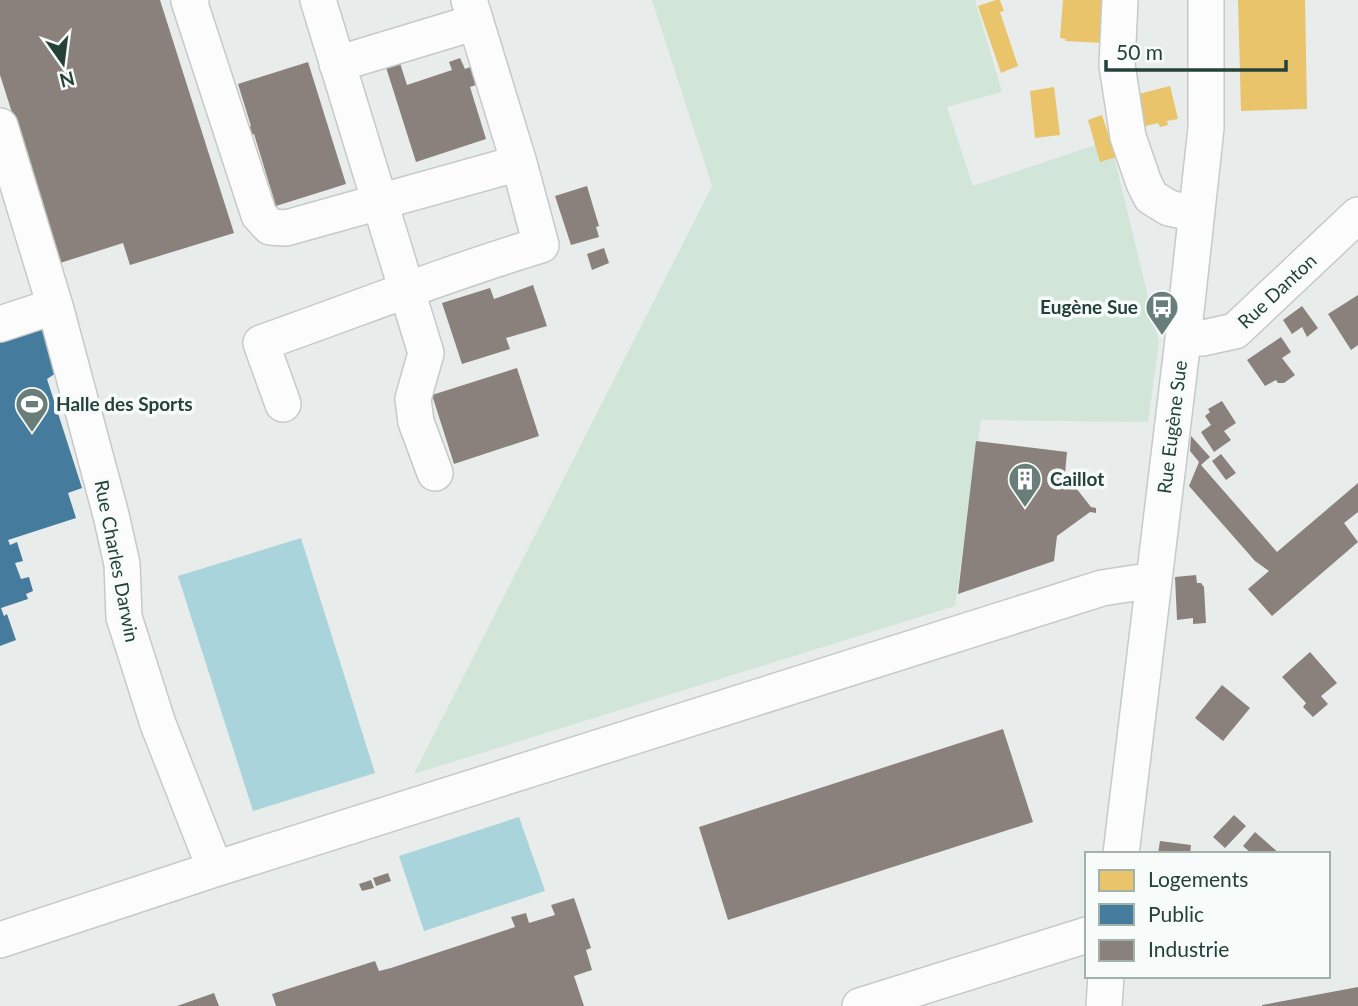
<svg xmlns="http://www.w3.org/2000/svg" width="1358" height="1006" viewBox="0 0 1358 1006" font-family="Lato,sans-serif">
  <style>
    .green { fill: #d1e6d8 }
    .water { fill: #a9d4db }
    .homes { fill: #e9c46a }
    .public { fill: #457b9d }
    .industry { fill: #8a817c }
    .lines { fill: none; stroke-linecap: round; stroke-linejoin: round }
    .minor-casing { stroke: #c5cac8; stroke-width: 38 }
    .minor { stroke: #fcfcfc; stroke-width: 35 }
    .labels { text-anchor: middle; stroke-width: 7; stroke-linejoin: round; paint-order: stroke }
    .street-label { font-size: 19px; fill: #24423a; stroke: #f7fbf9 }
    .poi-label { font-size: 19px; font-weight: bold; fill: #24423a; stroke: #f7fbf9; text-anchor: start }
  </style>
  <rect width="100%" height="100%" fill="#e8edeb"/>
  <path class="green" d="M 652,0 L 975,0 L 1002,92 L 947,107 L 973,186 L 1110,140 L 1159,342 L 1148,422 L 981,420 L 955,606 L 414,774 L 712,186 Z"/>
  <path class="water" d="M 301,538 L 375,773 L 253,811 L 178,576 Z
    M 519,817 L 545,891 L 424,931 L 399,856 Z"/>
  <path class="homes" d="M 996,0 L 1000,0 L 1004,11 L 1000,12 L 1018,66 L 1001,73 L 978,6 Z
    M 1063,0 L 1105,0 L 1102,43 L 1065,41 L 1066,39 L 1060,38 Z
    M 1238,0 L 1305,0 L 1307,109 L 1241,111 Z
    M 1170,86 L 1178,119 L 1167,121 L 1168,125 L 1160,127 L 1158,123 L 1142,127 L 1135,95 Z
    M 1054,87 L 1060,135 L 1035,138 L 1030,91 Z
    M 1102,115 L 1116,157 L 1100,162 L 1088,120 Z"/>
  <path class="public" d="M 36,325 L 46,330 L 56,373 L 47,379 L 82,488 L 68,493 L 76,518 L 8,540 L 10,545 L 17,542 L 23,561 L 15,563 L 21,579 L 29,577 L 33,591 L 26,594 L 28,599 L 1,608 L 4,616 L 7,614 L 16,640 L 0,646 L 0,341 L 24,333 Z"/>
  <path class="industry" d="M 0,0 L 160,0 L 234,233 L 130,265 L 123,243 L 60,263 L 0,75 Z
    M 398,57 L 407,85 L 452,70 L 449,62 L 460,58 L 465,69 L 473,66 L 479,84 L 470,87 L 486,139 L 416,162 L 384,61 Z
    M 308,62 L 346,184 L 276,206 L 254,134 L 247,136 L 245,127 L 251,126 L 238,84 Z
    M 587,186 L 599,226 L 596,227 L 599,237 L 571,245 L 555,196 Z
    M 604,248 L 609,263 L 592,270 L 587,254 Z
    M 533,285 L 547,326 L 506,338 L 510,349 L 462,364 L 442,303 L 490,288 L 494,299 Z
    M 1358,295 L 1358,345 L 1351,350 L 1328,314 Z
    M 1302,306 L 1318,328 L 1307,337 L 1302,327 L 1292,334 L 1283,320 Z
    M 1281,337 L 1291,352 L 1282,358 L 1295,375 L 1284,383 L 1278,383 L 1276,380 L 1265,386 L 1247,360 Z
    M 517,368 L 539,436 L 454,464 L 432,395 Z
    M 1222,401 L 1236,423 L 1224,431 L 1231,440 L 1214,452 L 1201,432 L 1211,425 L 1205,416 L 1210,412 L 1208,409 Z
    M 1191,436 L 1210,457 L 1201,465 L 1277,552 L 1358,483 L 1358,512 L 1344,523 L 1358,542 L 1272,616 L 1248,589 L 1269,571 L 1255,561 L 1189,486 L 1199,462 L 1190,451 Z
    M 976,441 L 1067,452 L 1065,474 L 1091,507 L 1096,508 L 1096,513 L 1090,512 L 1057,536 L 1054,561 L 958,594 Z
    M 1221,454 L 1236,473 L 1226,480 L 1212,461 Z
    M 1196,575 L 1197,583 L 1201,583 L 1204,587 L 1206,623 L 1193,624 L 1193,618 L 1177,620 L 1175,577 Z
    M 1310,652 L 1337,683 L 1321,696 L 1328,704 L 1313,717 L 1303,707 L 1306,703 L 1282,677 Z
    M 1222,685 L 1250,708 L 1223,741 L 1195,718 Z
    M 1003,729 L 1033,822 L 728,920 L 699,827 Z
    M 1234,815 L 1246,826 L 1225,848 L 1213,837 Z
    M 1255,832 L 1280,854 L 1252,854 L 1243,846 Z
    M 1160,841 L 1191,845 L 1190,854 L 1158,854 Z
    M 388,873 L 391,881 L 376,886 L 373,878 Z
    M 371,880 L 374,888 L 362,891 L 359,884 Z
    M 574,898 L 591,948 L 586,950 L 592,970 L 574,976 L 584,1006 L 276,1006 L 272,994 L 375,961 L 379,971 L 391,968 L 515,927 L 511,917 L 526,913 L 529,923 L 555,915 L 551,905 Z
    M 1358,987 L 1358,1006 L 1262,1006 L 1262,1005 Z
    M 214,993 L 219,1006 L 177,1006 Z"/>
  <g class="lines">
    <defs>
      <path id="minor" d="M 191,0 L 189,1 L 259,215 L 270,227 L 286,228 L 519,163 L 469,0
        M 318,0 L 426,353 L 413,399 L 416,422 L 435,473
        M 1120,0 L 1117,65 L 1128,137 L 1144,183 L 1151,197 L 1169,208 L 1196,214
        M 337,64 L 476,22
        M 0,126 L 55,306 L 111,515 L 122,564 L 124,617 L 158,724 L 215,869
        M 0,324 L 55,306
        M 1183,338 L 1203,338 L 1235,331 L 1358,215
        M 283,404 L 261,343 C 355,310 447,273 541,245 L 519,163
        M 1121,854 L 1182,348 L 1206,128 L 1206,0
        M 0,940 L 215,869 L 1102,588 L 1154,580
        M 860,1006 L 1087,935
        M 1104,1006 L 1106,976"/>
    </defs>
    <use href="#minor" class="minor-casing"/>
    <use href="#minor" class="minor"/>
  </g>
  <defs>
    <symbol id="bus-pin" viewBox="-11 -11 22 30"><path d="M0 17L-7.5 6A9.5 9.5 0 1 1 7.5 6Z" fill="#697e78" stroke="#f7fbf9"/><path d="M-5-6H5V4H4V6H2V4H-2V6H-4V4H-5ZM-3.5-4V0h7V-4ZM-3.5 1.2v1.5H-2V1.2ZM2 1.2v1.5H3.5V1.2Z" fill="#fff"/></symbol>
    <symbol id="stadium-pin" viewBox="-11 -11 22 30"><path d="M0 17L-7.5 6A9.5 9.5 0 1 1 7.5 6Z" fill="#697e78" stroke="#f7fbf9"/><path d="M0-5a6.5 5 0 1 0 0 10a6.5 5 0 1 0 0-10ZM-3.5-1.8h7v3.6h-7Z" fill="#fff"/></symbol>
    <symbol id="building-pin" viewBox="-11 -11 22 30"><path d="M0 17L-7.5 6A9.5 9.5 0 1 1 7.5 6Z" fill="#697e78" stroke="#f7fbf9"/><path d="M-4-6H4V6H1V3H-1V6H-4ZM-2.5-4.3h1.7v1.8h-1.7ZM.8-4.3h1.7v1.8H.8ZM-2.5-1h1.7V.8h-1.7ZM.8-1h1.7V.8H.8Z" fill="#fff"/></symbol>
  </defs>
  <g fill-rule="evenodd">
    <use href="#bus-pin" x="1143" y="288" width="38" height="52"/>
    <use href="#stadium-pin" x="13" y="385" width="38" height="52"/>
    <use href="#building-pin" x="1006" y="460" width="38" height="52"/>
  </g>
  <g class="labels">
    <g class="street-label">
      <text transform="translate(1277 291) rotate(-43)" y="7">Rue Danton</text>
      <text transform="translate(1172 427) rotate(-83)" y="7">Rue Eugène Sue</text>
      <text transform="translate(117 561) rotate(79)" y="7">Rue Charles Darwin</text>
    </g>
    <g class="poi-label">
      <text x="1138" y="314" text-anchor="end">Eugène Sue</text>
      <text x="56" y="411">Halle des Sports</text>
      <text x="1050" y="486">Caillot</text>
    </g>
  </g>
  <rect x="1085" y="852" width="245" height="126" fill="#f7fbf9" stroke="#a3b1ad" stroke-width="2"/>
  <rect x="1099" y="870" width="35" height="21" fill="#e9c46a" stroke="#a3b1ad" stroke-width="2"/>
  <text x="1148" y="887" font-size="21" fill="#24423a">Logements</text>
  <rect x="1099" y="904" width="35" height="21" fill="#457b9d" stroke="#a3b1ad" stroke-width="2"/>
  <text x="1148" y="922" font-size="21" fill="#24423a">Public</text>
  <rect x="1099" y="940" width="35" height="21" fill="#8a817c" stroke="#a3b1ad" stroke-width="2"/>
  <text x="1148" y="957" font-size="21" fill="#24423a">Industrie</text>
  <g transform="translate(63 63) rotate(166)" stroke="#f7fbf9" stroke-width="5" paint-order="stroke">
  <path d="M0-5L12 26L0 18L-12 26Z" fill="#24423a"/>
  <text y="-10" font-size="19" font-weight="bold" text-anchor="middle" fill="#24423a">N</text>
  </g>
  <path d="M1106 60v10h180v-10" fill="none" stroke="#24423a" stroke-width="3.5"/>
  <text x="1116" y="60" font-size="21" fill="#24423a" stroke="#f7fbf9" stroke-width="5" paint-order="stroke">50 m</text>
</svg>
